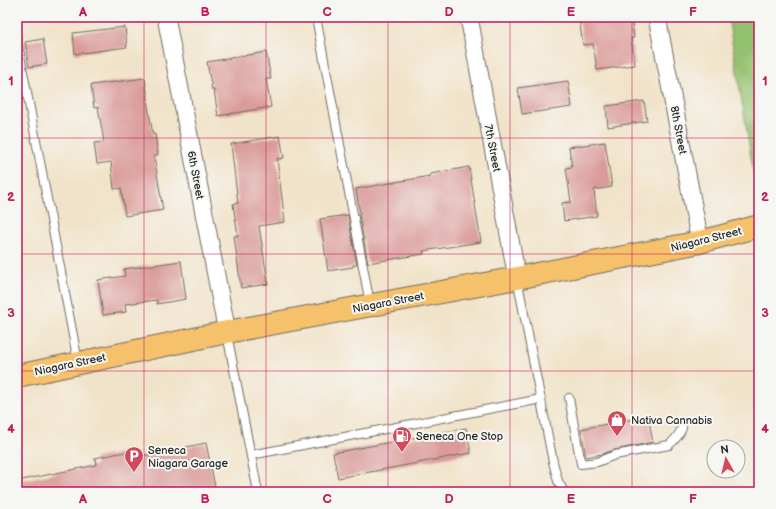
<svg xmlns="http://www.w3.org/2000/svg" width="776" height="509" viewBox="0 0 776 509" font-family="'Balsamiq Sans',sans-serif">
  <style>
    .green { fill: #94c170; stroke: #60764e }
    .building { fill: #da9b99 }
    .lines { fill: none; stroke-linecap: round; stroke-linejoin: round }
    .service-casing { stroke: #706b62; stroke-width: 10 }
    .minor-casing { stroke: #706b62; stroke-width: 19 }
    .trunk-casing { stroke: #706b62; stroke-width: 24 }
    .service { stroke: #fff; stroke-width: 8 }
    .minor { stroke: #fff; stroke-width: 17 }
    .trunk { stroke: #f5c16b; stroke-width: 22 }
    .grid { fill: none; stroke: #c2185b; stroke-width: 1; stroke-opacity: 0.55 }
    .labels { text-anchor: middle; stroke-width: 4; stroke-linejoin: round; paint-order: stroke }
    .street-label { font-size: 11px; fill: #2b2b2b; stroke: #f6f6f2 }
    .poi-label { font-size: 11px; fill: #2b2b2b; stroke: #f6f6f2; text-anchor: start }
    .neatline { fill: none; stroke: #c2185b; stroke-width: 1.5 }
    .grid-label { font-size: 13px; text-anchor: middle; font-weight: bold; fill: #c2185b }
  </style>
  <rect width="100%" height="100%" fill="#f6f6f2"/>
  <filter id="ink" filterUnits="userSpaceOnUse"><feTurbulence type="fractalNoise" baseFrequency=".025" numOctaves="2"/><feDisplacementMap in="SourceGraphic" scale="8" xChannelSelector="R" yChannelSelector="G"/><feConvolveMatrix kernelMatrix="1 2 1 2 8 2 1 2 1" color-interpolation-filters="sRGB"/></filter>
  <filter id="wash" filterUnits="userSpaceOnUse"><feTurbulence type="fractalNoise" baseFrequency=".012" numOctaves="4" result="noise"/><feDisplacementMap in="SourceGraphic" scale="16" xChannelSelector="R" yChannelSelector="G"/><feGaussianBlur stdDeviation="0.9" result="paint"/><feColorMatrix in="noise" values="0 0 0 0 0 0 0 0 0 0 0 0 0 0 0 0 0 1.4 0 .05"/><feComposite in="paint" operator="in"/></filter>
  <g filter="url(#wash)">
    <rect width="100%" height="100%" fill="#f1e3c9"/>
    <path class="green" d="M 728,17 L 759,17 L 759,187 L 756,188 Z"/>
    <g id="blocks">
      <path class="building" d="M 593,17 L 631,17 L 634,38 L 631,38 L 635,65 L 597,70 L 593,44 L 583,45 L 579,19 Z
        M 125,27 L 127,47 L 75,54 L 73,33 Z
        M 43,39 L 47,64 L 29,67 L 25,42 Z
        M 266,52 L 271,79 L 266,79 L 271,107 L 218,116 L 214,90 L 212,90 L 207,62 Z
        M 145,78 L 148,100 L 147,100 L 153,135 L 155,134 L 158,155 L 154,156 L 163,210 L 125,216 L 121,188 L 114,189 L 111,162 L 97,164 L 94,143 L 104,142 L 98,107 L 94,108 L 91,85 Z
        M 568,81 L 572,107 L 522,114 L 518,88 Z
        M 644,101 L 647,121 L 608,127 L 606,106 Z
        M 280,136 L 284,158 L 277,159 L 285,222 L 259,226 L 268,284 L 241,288 L 234,236 L 238,236 L 233,204 L 238,203 L 231,144 Z
        M 605,142 L 612,187 L 594,190 L 597,216 L 564,221 L 562,203 L 571,202 L 566,168 L 572,167 L 569,147 Z
        M 469,167 L 481,242 L 423,251 L 424,254 L 368,263 L 359,214 L 360,214 L 356,189 L 430,176 L 430,174 Z
        M 348,215 L 357,265 L 353,265 L 353,267 L 328,271 L 320,219 Z
        M 181,261 L 186,299 L 157,304 L 157,300 L 125,304 L 126,312 L 103,315 L 98,280 L 125,276 L 124,269 Z
        M 648,416 L 653,442 L 614,450 L 602,454 L 586,457 L 581,429 Z
        M 466,428 L 471,453 L 338,478 L 333,453 Z
        M 206,443 L 216,492 L 17,492 L 17,481 L 96,465 L 95,458 L 130,451 L 132,458 Z"/>
    </g>
  </g>
  <g filter="url(#ink)">
    <use href="#blocks" fill-opacity="0" stroke="#706b62" stroke-width="1"/>
    <g class="lines">
      <defs>
        <path id="service" d="M 316,17 L 370,304
          M 17,40 L 78,362
          M 517,278 L 553,462 L 558,481 L 564,492
          M 227,334 L 258,492
          M 569,398 L 581,464 L 597,462 L 615,455 L 669,445 C 675,440 679,436 682,428
          M 251,455 L 541,399"/>
        <path id="minor" d="M 166,17 L 227,332
          M 469,17 L 517,278
          M 657,17 L 700,242"/>
        <path id="trunk" d="M 17,376 L 227,332 L 517,278 L 700,242 L 759,226"/>
      </defs>
      <use href="#service" class="service-casing"/>
      <use href="#minor" class="minor-casing"/>
      <use href="#trunk" class="trunk-casing"/>
      <use href="#service" class="service"/>
      <use href="#minor" class="minor"/>
      <use href="#trunk" class="trunk"/>
    </g>
  </g>
  <path class="grid" d="M 144,17 L 144,492M 266,17 L 266,492M 388,17 L 388,492M 510,17 L 510,492M 632,17 L 632,492M 17,138 L 759,138M 17,254 L 759,254M 17,371 L 759,371"/>
  <defs>
    <symbol id="shop-pin" viewBox="-11 -11 22 30"><path d="M0 17L-7.5 6A9.5 9.5 0 1 1 7.5 6Z" fill="#d1495b" stroke="#f6f6f2"/><path d="M-5-2.5h2.3a2.7 3.5 0 0 1 5.4 0H5L5.5 6h-11ZM-1.5-2.5h3a1.5 2.3 0 0 0-3 0Z" fill="#fff"/></symbol>
    <symbol id="fuel-pin" viewBox="-11 -11 22 30"><path d="M0 17L-7.5 6A9.5 9.5 0 1 1 7.5 6Z" fill="#d1495b" stroke="#f6f6f2"/><path d="M-5.5-6h7V0h2V4h1.3V-2.5L3-4.5l.8-.8L6-3V5H2.5V1h-1V6h-7ZM-4.2-4.7v3.2H.2V-4.7Z" fill="#fff"/></symbol>
    <symbol id="parking-pin" viewBox="-11 -11 22 30"><path d="M0 17L-7.5 6A9.5 9.5 0 1 1 7.5 6Z" fill="#d1495b" stroke="#f6f6f2"/><path d="M-3.5-5.5H1a3.5 3.5 0 0 1 0 7H-1V5.5H-3.5ZM-1-3.4V-.6H.8a1.4 1.4 0 0 0 0-2.8Z" fill="#fff"/></symbol>
  </defs>
  <g fill-rule="evenodd">
    <use href="#shop-pin" x="606" y="409" width="22" height="30"/>
    <use href="#fuel-pin" x="391" y="425" width="22" height="30"/>
    <use href="#parking-pin" x="123" y="445" width="22" height="30"/>
  </g>
  <g class="labels">
    <g class="street-label">
      <text transform="translate(679 130) rotate(79)" y="4">8th Street</text>
      <text transform="translate(493 148) rotate(79)" y="4">7th Street</text>
      <text transform="translate(196 175) rotate(79)" y="4">6th Street</text>
      <text transform="translate(706 239) rotate(-14)" y="4">Niagara Street</text>
      <text transform="translate(388 302) rotate(-11)" y="4">Niagara Street</text>
      <text transform="translate(70 364) rotate(-12)" y="4">Niagara Street</text>
    </g>
    <g class="poi-label">
      <text x="631" y="424">Nativa Cannabis</text>
      <text x="416" y="440">Seneca One Stop</text>
      <text x="148" y="454">Seneca<tspan x="148" dy="13">Niagara Garage</tspan></text>
    </g>
  </g>
  <rect width="776" height="509" fill="none" stroke="#f6f6f2" stroke-width="44"/>
  <g transform="translate(726 459) rotate(352)"><circle r="19" fill="#f6f6f2" stroke="#a5a5a2"/>
  <path d="M0-3L7 15L0 10L-7 15Z" fill="#d1495b"/>
  <text y="-6" font-size="11" font-weight="bold" text-anchor="middle" fill="#2b2b2b">N</text>
  </g>
  <rect x="22" y="22" width="732" height="465" class="neatline"/>
  <g class="grid-label">
    <text x="83" y="16">A</text>
    <text x="205" y="16">B</text>
    <text x="327" y="16">C</text>
    <text x="449" y="16">D</text>
    <text x="571" y="16">E</text>
    <text x="693" y="16">F</text>
    <text x="11" y="85">1</text>
    <text x="765" y="85">1</text>
    <text x="11" y="201">2</text>
    <text x="765" y="201">2</text>
    <text x="11" y="317">3</text>
    <text x="765" y="317">3</text>
    <text x="11" y="433">4</text>
    <text x="765" y="433">4</text>
    <text x="83" y="503">A</text>
    <text x="205" y="503">B</text>
    <text x="327" y="503">C</text>
    <text x="449" y="503">D</text>
    <text x="571" y="503">E</text>
    <text x="693" y="503">F</text>
  </g>
</svg>
